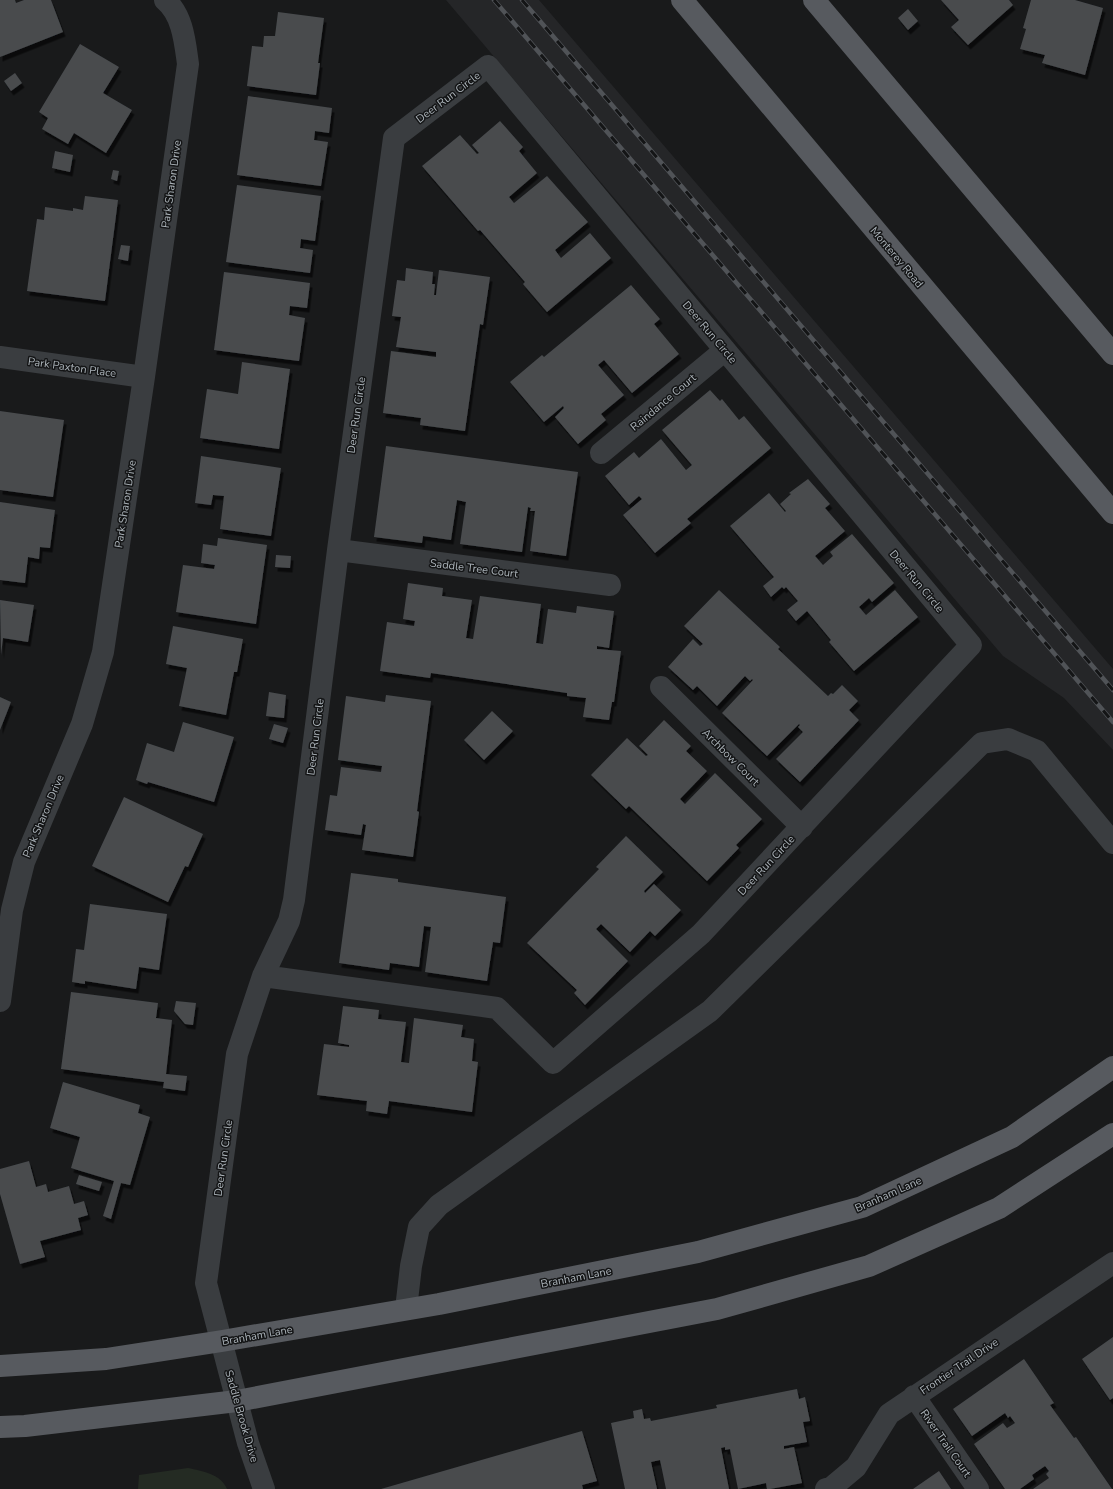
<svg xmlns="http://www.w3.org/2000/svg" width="1113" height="1489" viewBox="0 0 1113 1489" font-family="'Nunito Sans',sans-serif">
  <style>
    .built { fill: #252628 }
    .green { fill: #242b23 }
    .building { fill: #484b4e; filter: url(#shadow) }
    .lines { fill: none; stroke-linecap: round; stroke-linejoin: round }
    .minor { stroke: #3a3d40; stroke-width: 22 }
    .major { stroke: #575a5f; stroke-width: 22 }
    .rail-casing { stroke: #505357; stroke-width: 4.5 }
    .rail { stroke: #141516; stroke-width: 3; stroke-dasharray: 9; stroke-linecap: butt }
    .labels { text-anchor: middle; stroke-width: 3; stroke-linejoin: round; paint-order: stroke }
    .street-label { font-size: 11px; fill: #acb4ba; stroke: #141516 }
  </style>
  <defs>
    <filter id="shadow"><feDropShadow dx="2.5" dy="4.5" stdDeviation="0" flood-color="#0009"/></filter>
  </defs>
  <rect width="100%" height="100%" fill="#191a1b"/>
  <path class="built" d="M 446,0 L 539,0 L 1113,669 L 1113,750 L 1064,698 L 1003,656 Z"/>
  <path class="green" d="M 188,1468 C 202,1471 221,1474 227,1489 L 138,1489 L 139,1475 Z"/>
  <path class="building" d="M 0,0 L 15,0 L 16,3 L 24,0 L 51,0 L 63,32 L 0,57 Z
    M 941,0 L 1009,0 L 1013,5 L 968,45 L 951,27 L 959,20 Z
    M 1031,0 L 1075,0 L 1103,8 L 1085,75 L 1042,63 L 1045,55 L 1020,49 L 1026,29 L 1023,28 Z
    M 908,9 L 918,21 L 908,30 L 898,18 Z
    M 278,12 L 324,18 L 318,63 L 320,63 L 316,95 L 247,86 L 252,46 L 263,47 L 264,36 L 275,36 Z
    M 80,44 L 119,67 L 103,93 L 132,110 L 106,153 L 74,133 L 68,144 L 42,129 L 48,118 L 39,112 Z
    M 15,73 L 22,83 L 11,91 L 4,81 Z
    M 248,96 L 332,108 L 329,133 L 315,131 L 314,140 L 328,142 L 321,186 L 237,175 Z
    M 500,121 L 523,147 L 519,151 L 537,173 L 509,197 L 514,203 L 547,176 L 588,222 L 555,250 L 561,258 L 590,233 L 611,258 L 547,312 L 523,284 L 525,282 L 480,230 L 478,231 L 422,166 L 460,135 L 477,154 L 479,153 L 472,145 Z
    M 55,151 L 73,155 L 70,172 L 52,168 Z
    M 113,170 L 119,171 L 117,181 L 111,179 Z
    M 237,185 L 321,196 L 315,241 L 301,239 L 300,248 L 313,250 L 310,273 L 226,262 Z
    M 85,196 L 118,200 L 105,301 L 27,291 L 37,219 L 44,220 L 45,207 L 73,211 L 73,208 L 83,210 Z
    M 121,245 L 130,246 L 128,261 L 118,259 Z
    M 406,268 L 433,272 L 432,284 L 435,284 L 434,295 L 436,295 L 439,270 L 490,277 L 483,325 L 480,324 L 465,431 L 420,425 L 421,418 L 383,413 L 391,351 L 436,357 L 436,352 L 396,347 L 401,317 L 392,316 L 397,280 L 405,281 Z
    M 224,272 L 310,283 L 307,308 L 290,306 L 289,315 L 305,318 L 299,361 L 214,350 Z
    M 631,285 L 660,319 L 654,324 L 679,354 L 632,393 L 604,360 L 598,365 L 624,395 L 601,414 L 606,420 L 578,444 L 555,417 L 564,408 L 563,406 L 544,422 L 510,382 L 542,355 L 544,357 Z
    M 242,362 L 290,369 L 279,449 L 200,438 L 207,389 L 238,394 Z
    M 710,390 L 720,401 L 722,399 L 739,420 L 744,416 L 771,448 L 687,519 L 691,523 L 655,553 L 623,515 L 642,499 L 639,496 L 629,505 L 605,476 L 634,452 L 639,458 L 661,439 L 686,470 L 692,465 L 662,430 Z
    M 0,411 L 64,420 L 53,497 L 0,490 Z
    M 386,446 L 578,472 L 566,556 L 530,551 L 535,511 L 530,511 L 531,508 L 528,507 L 522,552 L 460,544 L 466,502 L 457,500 L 451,540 L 423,536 L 422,543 L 374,537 Z
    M 201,456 L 281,468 L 271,536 L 220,529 L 224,496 L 213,495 L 211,505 L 195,503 Z
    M 808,479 L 830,504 L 825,508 L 845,531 L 815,556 L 823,565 L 833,556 L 830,552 L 852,534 L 894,583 L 872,602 L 869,598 L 859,607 L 866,615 L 895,590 L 918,617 L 854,671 L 829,642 L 831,640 L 807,611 L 796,621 L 787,610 L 798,601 L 786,587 L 784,589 L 782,587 L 771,597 L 763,586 L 774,577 L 730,526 L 769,493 L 785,512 L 786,511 L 780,504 L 791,494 L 789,493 Z
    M 0,502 L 55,510 L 50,548 L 40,547 L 39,559 L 28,557 L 25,583 L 0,580 Z
    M 218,538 L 267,545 L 256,624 L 176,612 L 183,565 L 214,569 L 215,565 L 201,563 L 203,544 L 217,546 Z
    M 276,555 L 291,556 L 290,568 L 275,567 Z
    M 408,583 L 443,588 L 442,596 L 472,600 L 466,638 L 473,639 L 480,596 L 541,604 L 536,643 L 543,644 L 548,609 L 576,613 L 577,606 L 614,611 L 609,648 L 597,646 L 597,649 L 621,651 L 614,702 L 612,702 L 609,720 L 583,717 L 586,698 L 567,696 L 567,693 L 431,673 L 430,678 L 380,671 L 387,622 L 414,626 L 415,621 L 403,619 Z
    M 719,590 L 780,647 L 778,649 L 828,696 L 831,693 L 833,694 L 842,685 L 858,701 L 849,710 L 859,720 L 800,782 L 776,759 L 803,732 L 798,727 L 800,725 L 799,724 L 767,756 L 722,713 L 753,680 L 752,679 L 750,681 L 745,676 L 717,706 L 697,686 L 693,690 L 668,667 L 693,639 L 700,646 L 703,644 L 684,626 Z
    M 0,600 L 34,605 L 28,642 L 3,638 L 1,655 Z
    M 173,626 L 243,639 L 237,672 L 234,672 L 226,715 L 179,706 L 187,668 L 166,664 Z
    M 269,692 L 286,695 L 284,718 L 266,716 Z
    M 386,695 L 431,701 L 417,811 L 419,812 L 413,857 L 362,850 L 366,825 L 363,824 L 361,835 L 325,830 L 330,795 L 337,796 L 341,767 L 381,772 L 382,766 L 338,760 L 346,696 L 385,702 Z
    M 0,697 L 11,702 L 0,730 Z
    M 492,711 L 513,731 L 484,760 L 464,740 Z
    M 664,720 L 691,746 L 686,751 L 707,771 L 680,799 L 685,804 L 715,773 L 762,819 L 736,845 L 739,848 L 707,881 L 629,806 L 626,809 L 591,775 L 627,738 L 646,756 L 648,755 L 639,746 Z
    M 183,722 L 234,737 L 214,802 L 148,782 L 147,784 L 136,780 L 147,743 L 174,752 Z
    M 274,724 L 288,728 L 283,743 L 269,739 Z
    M 124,797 L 203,834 L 188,867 L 185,866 L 168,902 L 92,866 Z
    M 626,836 L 663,872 L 644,891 L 645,893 L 654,884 L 681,910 L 655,936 L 650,931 L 630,952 L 601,924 L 596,929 L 628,961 L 585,1005 L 574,993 L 577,990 L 527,943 L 599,869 L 596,867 Z
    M 351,873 L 398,879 L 398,882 L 506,897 L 500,943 L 493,942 L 487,981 L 425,972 L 431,927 L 424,926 L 419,967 L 390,963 L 389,970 L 339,963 Z
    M 90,904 L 167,914 L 159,970 L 139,967 L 136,989 L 85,981 L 85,984 L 72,982 L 76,949 L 84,950 Z
    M 71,992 L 158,1003 L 156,1018 L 172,1020 L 166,1074 L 187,1076 L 185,1091 L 163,1088 L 164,1082 L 61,1069 Z
    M 176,1001 L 196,1003 L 193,1025 L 185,1024 L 174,1011 Z
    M 343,1006 L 379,1010 L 378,1019 L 406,1022 L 401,1062 L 409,1063 L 414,1018 L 463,1025 L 461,1037 L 474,1039 L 472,1061 L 478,1062 L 472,1112 L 389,1101 L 387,1114 L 366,1111 L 367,1101 L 317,1095 L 324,1044 L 349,1047 L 349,1045 L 338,1043 Z
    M 63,1082 L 140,1105 L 138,1113 L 150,1117 L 130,1185 L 121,1183 L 111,1219 L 103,1216 L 114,1181 L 71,1168 L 80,1137 L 50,1128 Z
    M 29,1161 L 36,1187 L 46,1184 L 48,1192 L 69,1186 L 74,1204 L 84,1201 L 88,1215 L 78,1218 L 81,1230 L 40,1241 L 45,1257 L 20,1264 L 0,1194 L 0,1169 Z
    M 79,1175 L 102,1182 L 99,1191 L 76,1184 Z
    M 1113,1337 L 1113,1398 L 1110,1400 L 1082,1359 Z
    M 1024,1359 L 1054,1403 L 1050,1405 L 1074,1438 L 1076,1437 L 1112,1489 L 1033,1489 L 1049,1478 L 1046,1474 L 1049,1471 L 1045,1466 L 1032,1475 L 1034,1479 L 1020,1489 L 1005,1489 L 974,1444 L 1003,1423 L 1007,1428 L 1015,1423 L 1010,1416 L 1008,1418 L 1005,1413 L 972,1436 L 953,1409 Z
    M 797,1389 L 799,1399 L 805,1397 L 810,1421 L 803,1422 L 807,1442 L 784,1446 L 784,1449 L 794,1447 L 802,1483 L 770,1489 L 767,1489 L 766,1483 L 738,1489 L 730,1449 L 725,1450 L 725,1447 L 721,1448 L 729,1489 L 666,1489 L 660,1460 L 651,1462 L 657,1489 L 625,1489 L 611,1423 L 634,1418 L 633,1411 L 642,1409 L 644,1419 L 650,1418 L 651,1421 L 717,1408 L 716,1405 Z
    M 582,1431 L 597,1481 L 582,1485 L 583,1489 L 381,1489 Z
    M 939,1471 L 951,1489 L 913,1489 Z"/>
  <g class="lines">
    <path class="minor" d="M 0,357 L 144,377
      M 601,453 L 725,350
      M 338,550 L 610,585
      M 661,687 L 802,827
      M 263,976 L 497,1008 L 553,1063 L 701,934 L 971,645 L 488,66 L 394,138 L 338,550 L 294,900 L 289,921 L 263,976 L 237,1054 L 206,1283 L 248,1443 L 264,1489
      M 0,1001 L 12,910 L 24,862 L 82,724 L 103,652 L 144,377 L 188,64 C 185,43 183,15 165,0
      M 406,1309 L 411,1266 L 419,1227 L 439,1205 L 710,1011 L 982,743 L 1008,739 L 1037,751 L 1113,843
      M 914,1396 L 978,1489
      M 826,1489 L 831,1488 L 856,1467 L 889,1414 L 1113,1263"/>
    <path class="major" d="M 682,0 L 1113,513
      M 814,0 L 1113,354
      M 0,1366 L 106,1359 L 222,1341 L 439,1304 L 698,1252 L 862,1207 L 1012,1137 L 1113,1067
      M 0,1427 L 25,1426 L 237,1401 L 717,1309 L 869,1266 L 999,1208 L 1113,1134"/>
    <defs>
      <path id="rail" d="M 494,0 L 1113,722
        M 522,0 L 1113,690"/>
    </defs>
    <use href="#rail" class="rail-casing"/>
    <use href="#rail" class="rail"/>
  </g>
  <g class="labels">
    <g class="street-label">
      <text transform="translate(448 97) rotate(-37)" y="4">Deer Run Circle</text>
      <text transform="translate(171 184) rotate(-82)" y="4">Park Sharon Drive</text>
      <text transform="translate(897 257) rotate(50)" y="4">Monterey Road</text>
      <text transform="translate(710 332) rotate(50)" y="4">Deer Run Circle</text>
      <text transform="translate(72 367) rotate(8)" y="4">Park Paxton Place</text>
      <text transform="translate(663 402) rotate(-40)" y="4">Raindance Court</text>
      <text transform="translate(356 415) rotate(-82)" y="4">Deer Run Circle</text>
      <text transform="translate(125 504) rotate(-81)" y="4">Park Sharon Drive</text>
      <text transform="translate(474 568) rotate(7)" y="4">Saddle Tree Court</text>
      <text transform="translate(917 581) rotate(50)" y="4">Deer Run Circle</text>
      <text transform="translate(315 737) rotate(-83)" y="4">Deer Run Circle</text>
      <text transform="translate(731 757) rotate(45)" y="4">Archbow Court</text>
      <text transform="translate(43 816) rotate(-67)" y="4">Park Sharon Drive</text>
      <text transform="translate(766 865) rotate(-47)" y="4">Deer Run Circle</text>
      <text transform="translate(223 1158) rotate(-82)" y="4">Deer Run Circle</text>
      <text transform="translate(888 1194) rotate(-24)" y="4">Branham Lane</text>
      <text transform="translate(576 1277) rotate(-11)" y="4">Branham Lane</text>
      <text transform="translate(257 1335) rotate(-10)" y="4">Branham Lane</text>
      <text transform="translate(959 1366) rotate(-34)" y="4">Frontier Trail Drive</text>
      <text transform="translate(242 1416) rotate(74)" y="4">Saddle Brook Drive</text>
      <text transform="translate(946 1443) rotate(55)" y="4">River Trail Court</text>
    </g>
  </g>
</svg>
